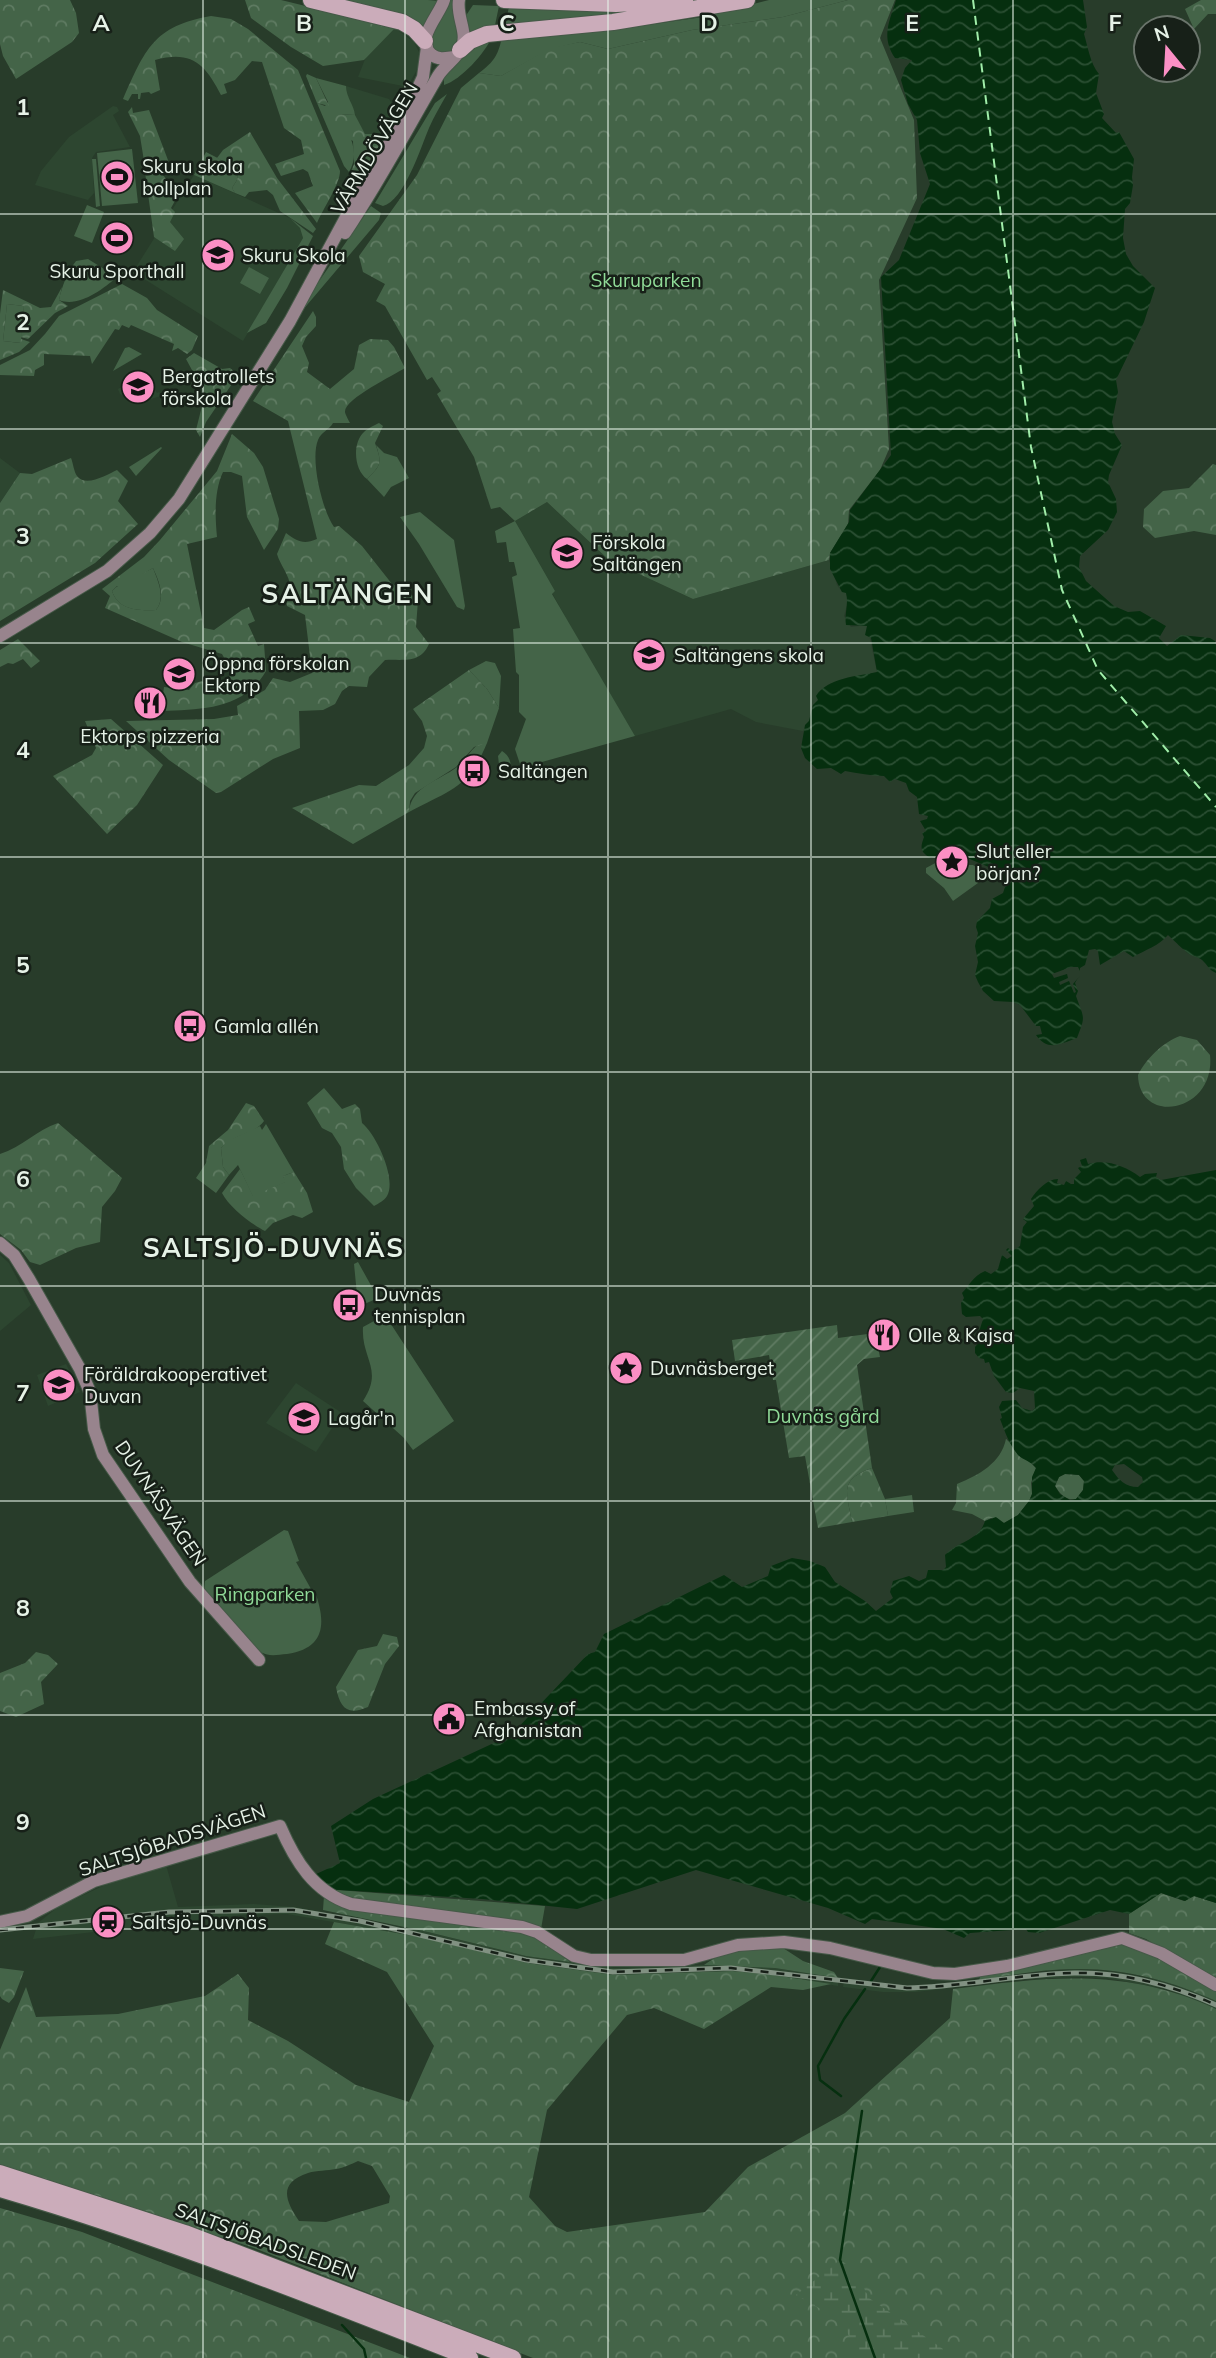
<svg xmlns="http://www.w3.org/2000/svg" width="1216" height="2358" viewBox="0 0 1216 2358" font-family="Mulish,sans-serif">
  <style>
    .built { fill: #2d4630 }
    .green { fill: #446448 }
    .forest { fill: url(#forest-crowns); fill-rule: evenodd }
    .wetland { fill: url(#wetland-marsh) }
    .garden { fill: url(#garden-furrows) }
    .water { fill: url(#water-waves); fill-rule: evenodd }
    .pier { fill: #283c2a }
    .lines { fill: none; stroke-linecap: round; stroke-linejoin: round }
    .stream { stroke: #062f0f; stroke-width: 2.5 }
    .ferry { stroke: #a0eda9; stroke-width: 2; stroke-dasharray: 9 7; stroke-linecap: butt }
    .secondary-casing { stroke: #465948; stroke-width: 14 }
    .highway-casing { stroke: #465948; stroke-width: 18 }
    .secondary { stroke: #98848d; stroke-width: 12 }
    .highway { stroke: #cbacba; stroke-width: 16 }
    .rail-casing { stroke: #819182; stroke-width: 5 }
    .rail { stroke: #172018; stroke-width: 2.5; stroke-dasharray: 8; stroke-linecap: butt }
    .grid { fill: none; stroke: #e6f2e7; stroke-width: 2; stroke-opacity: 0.55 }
    .labels { text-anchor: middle; stroke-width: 5; stroke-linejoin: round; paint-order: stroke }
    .street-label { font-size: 19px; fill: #e6f2e7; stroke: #172018 }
    .poi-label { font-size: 19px; fill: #e6f2e7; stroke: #172018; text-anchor: start }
    .park-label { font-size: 19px; fill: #90db98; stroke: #172018 }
    .district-label { font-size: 26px; font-weight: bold; letter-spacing: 2px; fill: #e6f2e7; stroke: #172018 }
    .grid-label { font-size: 23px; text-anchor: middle; font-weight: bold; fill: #e6f2e7; stroke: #172018; stroke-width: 5; stroke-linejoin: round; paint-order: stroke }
  </style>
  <defs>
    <pattern id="forest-crowns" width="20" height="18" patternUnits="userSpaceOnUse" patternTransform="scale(1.75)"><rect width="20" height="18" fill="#446448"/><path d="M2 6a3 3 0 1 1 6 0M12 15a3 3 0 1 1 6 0" fill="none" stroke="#5f7b62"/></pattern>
    <pattern id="wetland-marsh" width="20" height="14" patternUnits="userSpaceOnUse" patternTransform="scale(1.75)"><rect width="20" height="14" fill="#446448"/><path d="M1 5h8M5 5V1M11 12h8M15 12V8" fill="none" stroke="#5f7b62"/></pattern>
    <pattern id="garden-furrows" width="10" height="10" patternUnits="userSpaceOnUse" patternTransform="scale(1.75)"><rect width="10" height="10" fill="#446448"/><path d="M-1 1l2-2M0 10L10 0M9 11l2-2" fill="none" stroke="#5f7b62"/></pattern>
    <pattern id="water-waves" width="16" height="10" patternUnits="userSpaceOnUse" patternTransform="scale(1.75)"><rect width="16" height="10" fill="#062f0f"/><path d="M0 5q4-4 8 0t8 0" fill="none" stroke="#2a4e32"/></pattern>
  </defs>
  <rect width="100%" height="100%" fill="#283c2a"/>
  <path class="built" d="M 379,24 L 395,28 L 414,42 L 420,54 L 418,68 L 410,82 L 403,86 L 358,77 Z
    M 346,86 L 389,99 L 395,108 L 397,117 L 387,134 L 365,134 L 358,122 L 346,92 Z
    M 113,106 L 117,107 L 119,111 L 113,115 L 130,147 L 96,152 L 92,158 L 94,193 L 88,200 L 35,185 L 41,171 L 69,137 Z
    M 194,175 L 290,218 L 300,228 L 303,238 L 243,341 L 133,272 Z
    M 146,374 L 157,393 L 159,392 L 161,396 L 138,403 L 120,394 L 118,389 Z
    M 0,458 L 20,473 L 0,503 Z
    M 547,502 L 609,560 L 693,599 L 829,560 L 837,585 L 842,592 L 846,592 L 848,601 L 844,616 L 851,627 L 867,625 L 877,672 L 829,684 L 820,691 L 818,700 L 813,705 L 809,721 L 803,731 L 756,722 L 731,709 L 635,736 L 592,665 L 552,593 L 555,591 L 515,521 Z
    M 0,1255 L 9,1263 L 31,1305 L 0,1331 Z
    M 66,1364 L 80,1392 L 48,1406 L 37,1375 Z
    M 296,1383 L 342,1413 L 316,1452 L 266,1423 Z
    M 166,1865 L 178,1907 L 254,1904 L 294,1907 L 428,1932 L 526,1956 L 614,1968 L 704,1965 L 775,1968 L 838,1978 L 838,1986 L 774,1975 L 732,1971 L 614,1975 L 527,1963 L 425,1938 L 287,1914 L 241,1915 L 33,1939 L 38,1923 L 58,1907 L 109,1883 Z
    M 1075,1969 L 1117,1972 L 1158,1980 L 1194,1991 L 1216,2001 L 1216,2009 L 1166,1989 L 1107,1978 L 1080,1977 L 1027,1979 L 916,1992 L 883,1992 L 843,1987 L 844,1980 L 907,1986 L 931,1985 Z"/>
  <path class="green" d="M 329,0 L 428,0 L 439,1 L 422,28 Z
    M 449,0 L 455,0 C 451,18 463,36 453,52 L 439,53 L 432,48 C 430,29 445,18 449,0 Z
    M 769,0 L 848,0 L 783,17 L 692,30 L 608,49 L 580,42 L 550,49 L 501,76 L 479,73 C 494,62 499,54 502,36 L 647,25 L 703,17 Z
    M 473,5 L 499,6 L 494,30 L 469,39 L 465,17 Z
    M 509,7 L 652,10 L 504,29 Z
    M 492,37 C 485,53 461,80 444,85 L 444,76 L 472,46 Z
    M 316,78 L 346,86 C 346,97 354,105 355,115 L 339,114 C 349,133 361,152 349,172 L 344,166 L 317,103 L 325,106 L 328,102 Z
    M 447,94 C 441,105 434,116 429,128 C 421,147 404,201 383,206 L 375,203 L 435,103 Z
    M 132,149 L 138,203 L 102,206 L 97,153 Z
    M 206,152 L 239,169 L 237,180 L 232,188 L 235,193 L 194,175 Z
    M 92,159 L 96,159 L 100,206 L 96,207 Z
    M 87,205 L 104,212 L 92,243 L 74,236 Z
    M 371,206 L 381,213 L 379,220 L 296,318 L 306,300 Z
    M 290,218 L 313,236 L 287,288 L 266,323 L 247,333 L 303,238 L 300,228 Z
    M 88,259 L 117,277 C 102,290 78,308 59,300 C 62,286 67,273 76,261 Z
    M 249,267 L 269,278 L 260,294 L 240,283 Z
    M 7,304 L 24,306 L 21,343 L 3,341 Z
    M 129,347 L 142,354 L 113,371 L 125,348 Z
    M 376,445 L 384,453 L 397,457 L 409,478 L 391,487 L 384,497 L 367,479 C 381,465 382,464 376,445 Z
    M 161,447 L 162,448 L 136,476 L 129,467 Z
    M 420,512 L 454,540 L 465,606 L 464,610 L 457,607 L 419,544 L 400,517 Z
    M 515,521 L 555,591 L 552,594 L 635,736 L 524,767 L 520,764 L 515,749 L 526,719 L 519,712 L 519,675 L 516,672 L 513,629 L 520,628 L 512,577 L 517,575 L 514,562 L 509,562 L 506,542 L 497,543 L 495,531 Z
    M 153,568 C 158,581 166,598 156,610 C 138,611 118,610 112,591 C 122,580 140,576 153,568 Z
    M 486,661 L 495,663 L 501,676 L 499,708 L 487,689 L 469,670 Z
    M 481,743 L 487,743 C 468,789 450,790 409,812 C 411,786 439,781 457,767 C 466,760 470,749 481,743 Z
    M 502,751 C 509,755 513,764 509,771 L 500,773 L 498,756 Z
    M 952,854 C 958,855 961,860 962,865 L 973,865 L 984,872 L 978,883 L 953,901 L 944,888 L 926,873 L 926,868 Z
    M 266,1124 L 294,1172 L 283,1176 L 286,1182 L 253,1197 L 238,1165 L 229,1175 L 223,1167 L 221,1148 L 227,1141 L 260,1126 L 262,1130 Z
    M 358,1262 L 378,1298 L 360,1306 L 358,1305 L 354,1264 Z
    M 385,1315 L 454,1421 L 413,1450 L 404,1438 L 363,1401 C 384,1369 361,1359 363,1327 Z
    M 912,1495 L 914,1512 L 888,1516 L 885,1499 Z
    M 284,1530 L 288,1531 L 299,1561 L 296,1562 L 311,1589 L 314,1589 C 326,1621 327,1648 287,1654 C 276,1655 268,1657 259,1651 L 204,1591 L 205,1581 Z"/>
  <path class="forest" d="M 0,0 L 70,0 L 76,13 L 79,33 L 72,42 L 16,79 L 3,56 L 0,44 Z
    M 245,0 L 281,0 L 395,28 L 364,60 L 323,66 L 291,47 L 251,18 Z
    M 848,0 L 895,0 L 880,38 L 914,120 L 917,198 L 879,280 L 889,449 L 880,470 L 849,510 L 848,524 L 830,553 L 829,560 L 693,599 L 609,560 L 547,502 L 515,521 L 500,507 L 491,509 L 474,457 L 437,394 L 441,391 L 432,377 L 427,380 L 385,306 L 376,301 L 385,284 L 363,272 L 359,256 L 417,175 L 461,88 L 479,73 L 501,76 L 550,48 L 580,42 L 608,49 L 692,30 L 783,17 Z
    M 1201,0 L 1216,0 L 1216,14 L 1208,14 L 1194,29 L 1185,9 Z
    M 211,16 L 231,19 L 248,29 L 298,70 L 340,171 C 340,184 323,209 317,223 L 295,193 L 313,186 L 308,172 L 303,169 L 281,176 L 275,164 L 304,154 L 301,140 L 284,128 L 262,62 L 252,61 L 235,80 L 224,84 L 227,93 L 221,95 C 205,64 192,50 155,60 L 160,90 L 151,94 L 149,92 L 141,93 L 140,99 L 138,99 L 138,94 L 132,94 L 128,101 L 123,99 C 145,50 153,26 211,16 Z
    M 307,74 L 316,78 L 329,106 L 317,103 L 306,76 Z
    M 132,107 L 133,113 L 149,110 L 174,176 L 166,167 L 144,161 L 140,136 L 128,112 Z
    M 338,114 L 355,115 L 365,134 L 387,134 L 356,182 L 348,179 L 354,164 L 353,141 L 333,129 L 332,119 Z
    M 250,132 L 277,178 L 316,229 L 313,233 L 280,211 L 273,195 L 267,190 L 249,192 L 245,197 L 235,193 L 232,188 L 237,180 L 239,169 L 217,158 L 223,150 Z
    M 144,165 C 164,169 168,181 176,199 L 171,208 L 175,212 L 170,222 L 184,239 L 175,251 L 154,237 Z
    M 122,284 L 147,298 L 157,310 L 198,336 L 192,350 L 187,354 L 178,348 L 172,351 L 174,344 L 131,325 L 129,328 L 122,325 L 119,330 L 115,329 L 92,364 L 90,356 L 44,354 L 44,365 L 35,370 L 34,376 L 0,375 L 0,365 L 30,350 L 45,334 L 59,316 Z
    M 62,287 L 59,300 L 68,306 L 55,313 L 28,339 L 21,337 L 24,306 L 7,304 L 3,341 L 20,343 L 21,339 L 30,342 L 19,352 L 0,360 L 0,314 L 3,290 L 40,308 L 51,307 Z
    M 313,311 L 316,317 L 316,326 L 306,337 L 302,346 L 309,363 L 307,372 L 330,389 L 354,369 L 359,345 L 370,339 L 388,340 L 394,347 L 405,368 C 394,375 344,399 345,412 C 345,414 349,421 350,423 L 333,423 C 329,430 321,432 318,440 C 310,459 322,510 334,527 L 339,526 L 362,546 L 392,584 L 407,591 L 418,600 L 416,627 L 429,644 C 420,664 404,659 385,660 L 369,677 L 367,687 L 349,686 L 342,691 L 335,704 L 323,710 L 299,711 L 300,748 L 273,759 L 221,792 L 216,793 L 169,760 L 126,721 L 214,719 L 238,715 L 237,706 L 265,690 L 273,678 L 290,682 L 312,673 L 305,615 L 287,606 C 285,597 289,597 290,588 C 291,577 280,565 277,554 L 286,533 C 297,541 303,545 317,539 L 288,421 L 253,401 Z
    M 194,353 L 222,369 L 230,368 L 238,375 L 206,422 L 200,437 L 196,430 L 205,394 L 186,359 Z
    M 379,423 L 383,426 L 375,443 C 382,463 382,464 367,479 C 354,470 352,443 364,432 C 368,428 375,425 379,423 Z
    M 232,434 L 254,453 L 263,467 L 279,519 L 278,529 L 264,550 L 247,517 L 242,476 L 231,472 L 223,472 C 214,491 215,516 217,537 L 187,544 L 204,628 L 214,630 L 242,610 L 249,607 L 255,621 L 248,624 L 258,646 L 264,644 L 266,671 C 243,710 202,709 161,711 L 164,687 L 189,690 L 195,683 L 202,681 L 209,685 L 227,680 L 232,672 L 222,654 L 182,642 L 105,608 L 110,596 L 102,589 L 144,557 L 160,540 L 217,471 ZM 153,568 C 159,581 166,598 156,610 C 139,611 118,610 112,591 L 117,586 L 122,586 Z
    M 71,458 C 73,463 74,472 77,476 C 86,488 108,474 117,470 L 128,481 L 118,501 L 138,524 L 95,563 L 0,621 L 0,503 L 20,473 L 32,474 Z
    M 1213,464 L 1216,465 L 1216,535 L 1194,531 L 1155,538 L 1143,527 L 1144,509 L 1163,491 L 1189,488 Z
    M 18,639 L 40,661 L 31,668 L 23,659 L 13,664 L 8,663 L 0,667 L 0,650 Z
    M 469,670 L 487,689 L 499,708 L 487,743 L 474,747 L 456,767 L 415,793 L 410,801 L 409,812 L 353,844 L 292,808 L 359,785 L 376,786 L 409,765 L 424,748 L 427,736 L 422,721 L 413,709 Z
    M 111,719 L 163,765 L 137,805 L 107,834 L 53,776 L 92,755 L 96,748 L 85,721 Z
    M 1180,1036 L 1197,1040 L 1210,1055 C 1216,1113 1139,1126 1138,1075 C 1146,1059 1163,1042 1180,1036 Z
    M 324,1088 L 342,1109 L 355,1104 L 360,1109 L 362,1123 C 376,1134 397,1179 387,1196 C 384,1201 379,1203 374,1206 L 356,1188 L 344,1169 L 341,1147 L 332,1133 L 322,1128 L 307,1103 Z
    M 246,1103 L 254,1106 L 264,1121 C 255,1134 233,1134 221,1148 L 223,1167 L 229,1175 L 216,1193 L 196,1178 L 206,1163 L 209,1146 L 228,1130 Z
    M 58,1123 L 122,1178 L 115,1191 L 102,1207 L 100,1242 L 76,1248 L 40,1265 L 30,1262 L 21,1250 L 0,1234 L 0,1154 C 22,1147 37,1130 58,1123 Z
    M 240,1169 L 253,1196 L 285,1182 L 283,1176 L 294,1172 L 307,1193 L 313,1212 L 302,1218 L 293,1215 L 273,1223 L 265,1231 C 251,1224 229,1207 222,1193 Z
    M 1006,1439 L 1036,1468 L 1031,1483 L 1032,1494 L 1029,1501 L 1018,1515 L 1004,1523 L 991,1518 L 985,1521 L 972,1514 L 952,1510 L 956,1503 L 957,1484 C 979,1475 1001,1463 1006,1439 Z
    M 872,1468 L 885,1499 L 888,1516 L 852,1522 C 847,1493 838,1480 872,1468 Z
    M 1065,1474 L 1079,1475 L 1084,1481 L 1083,1490 L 1076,1499 C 1066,1501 1060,1494 1055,1486 L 1059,1477 Z
    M 383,1634 L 397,1637 L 399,1646 L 385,1664 L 368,1707 C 347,1716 340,1708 336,1687 L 358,1650 L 377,1646 Z
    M 36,1652 L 48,1655 L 58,1664 L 41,1682 L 44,1704 L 16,1717 L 0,1711 L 0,1673 L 25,1663 Z
    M 324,1889 L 545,1906 L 541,1929 L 355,1902 Z
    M 1161,1893 L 1184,1901 L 1194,1896 L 1216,1903 L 1216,1980 L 1146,1939 L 1129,1933 L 1129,1914 Z
    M 324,1896 L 334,1903 L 350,1909 L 519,1932 L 543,1941 L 570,1962 L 526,1956 L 428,1932 L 323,1910 Z
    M 334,1922 L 425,1938 L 527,1963 L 614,1975 L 732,1971 L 774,1975 L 831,1984 L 803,1990 L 771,1987 L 704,2029 L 654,2008 L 627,2015 L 547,2110 L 529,2197 L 555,2226 L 567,2232 L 705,2212 L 748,2167 L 845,2113 L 950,2018 L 953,1989 C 1048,1977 1126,1967 1216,2009 L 1216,2358 L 533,2358 L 254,2248 L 0,2165 L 0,2050 L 26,1987 L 36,2017 L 118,2014 L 205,1996 L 238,1974 L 249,1988 L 248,2020 L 288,2041 L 356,2085 L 409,2102 L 434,2046 L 387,1972 L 325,1944 ZM 358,2161 L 372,2166 L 390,2196 L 389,2203 L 326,2222 L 299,2221 C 285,2200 278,2183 308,2173 C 317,2170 327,2171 336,2169 C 344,2168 351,2164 358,2161 Z
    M 1120,1943 L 1148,1951 L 1216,1989 L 1216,2001 C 1173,1981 1123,1968 1075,1969 C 1043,1969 1011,1975 979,1980 L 981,1975 Z
    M 765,1947 L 783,1948 L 803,1961 L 834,1972 L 838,1978 L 775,1968 L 704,1965 C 722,1951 744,1950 765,1947 Z
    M 0,1968 L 24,1971 L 14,1997 L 9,2003 L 2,1999 L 0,1996 Z
    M 0,2208 L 82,2232 L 410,2358 L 0,2358 Z"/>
  <path class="wetland" d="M 840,2260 L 855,2270 L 869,2298 L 943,2349 L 946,2358 L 859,2358 L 842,2321 L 796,2295 Z"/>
  <path class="garden" d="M 837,1325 L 838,1338 L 875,1333 L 880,1357 L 864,1359 L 857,1365 L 872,1468 C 838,1480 847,1493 852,1522 L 818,1528 L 805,1456 L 789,1458 L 776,1380 L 773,1380 L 769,1355 L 735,1361 L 732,1340 Z"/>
  <path class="water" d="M 896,0 L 1083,0 L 1087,27 L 1084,34 C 1088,47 1090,63 1099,74 L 1096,93 L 1104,114 L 1102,118 L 1116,133 L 1119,132 L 1134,159 L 1132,177 L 1133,185 L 1130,203 L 1125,209 L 1123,238 L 1126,254 L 1133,266 L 1155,288 L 1144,322 L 1116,380 L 1118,392 L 1112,422 L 1115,434 L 1122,445 L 1109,475 L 1108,482 L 1116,499 L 1117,512 L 1108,530 L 1080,556 L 1079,567 L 1086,581 L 1114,606 L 1128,612 L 1140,611 L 1166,626 L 1159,638 L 1167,646 L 1181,635 L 1210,638 L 1215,641 L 1216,645 L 1216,973 C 1209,970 1209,967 1204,962 C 1200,957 1194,957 1189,954 C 1186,952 1171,938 1168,935 C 1159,946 1145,950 1133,957 L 1124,951 L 1100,965 L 1098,951 L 1095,949 L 1089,950 L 1085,965 L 1080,968 L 1080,974 L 1075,983 L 1078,991 L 1076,996 C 1084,1019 1086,1015 1077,1038 C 1060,1044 1048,1052 1036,1035 L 1042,1034 L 1040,1026 L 1036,1026 L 1020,1005 L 1013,1002 L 994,1001 L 983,991 L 978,982 L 975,975 L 978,962 L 975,946 L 978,933 L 976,927 L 977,921 L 990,908 L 992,899 L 1003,893 L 1005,887 L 991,868 L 965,857 L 955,845 L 948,852 C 941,853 937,857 931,858 C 920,852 920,848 924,837 L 922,833 L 926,831 L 920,821 L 927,819 L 928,816 L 919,814 L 917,797 L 909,791 L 906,783 L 895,779 L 890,782 L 884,776 C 871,776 858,773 845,771 L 841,774 L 831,768 L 817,769 L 805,758 L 801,748 L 805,725 L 809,721 L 813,705 L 818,700 L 816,696 C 827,678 858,676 877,672 L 871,638 L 865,635 L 867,626 L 846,625 C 844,614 849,604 846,593 L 842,592 L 830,569 L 830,553 L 849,522 L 850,510 L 891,455 L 881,277 L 899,260 L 930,184 L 920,153 L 917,120 L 908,104 L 901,80 L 905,68 L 912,60 L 895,58 C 881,37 889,23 896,0 Z
    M 1086,1158 L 1088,1164 C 1107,1159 1125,1166 1140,1177 L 1145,1174 L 1157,1173 L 1156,1177 L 1161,1180 L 1216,1170 L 1216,1903 L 1194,1896 L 1185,1901 L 1161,1893 L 1129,1914 L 1110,1910 L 1039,1933 L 1028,1932 L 1026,1929 L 970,1933 L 964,1938 L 943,1929 L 872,1919 L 865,1924 L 828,1908 L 696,1870 L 577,1909 L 482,1899 L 324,1889 L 314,1875 L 340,1863 L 331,1826 L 373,1799 L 511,1735 L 588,1654 L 595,1652 L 604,1634 L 724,1575 L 742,1587 L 768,1576 L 771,1566 L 792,1558 L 810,1561 L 825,1567 L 835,1582 L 865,1601 L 876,1611 L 893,1598 L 890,1592 L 893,1581 L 909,1576 L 919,1581 L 926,1578 L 928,1570 L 943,1570 L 946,1567 L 945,1555 C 958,1541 979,1541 985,1521 L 996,1517 L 1004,1523 L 1018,1515 L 1029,1501 L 1032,1494 L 1032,1477 L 1036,1468 C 1031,1461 1023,1460 1018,1455 C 1009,1444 1005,1432 1000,1419 L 1002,1418 L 999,1407 L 1002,1401 L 1016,1400 L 1022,1408 L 1032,1411 L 1035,1408 L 1034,1391 L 1020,1388 L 1013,1393 L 1006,1392 L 994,1376 L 989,1362 L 985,1363 L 984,1359 L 979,1358 L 975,1353 L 975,1347 L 980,1341 L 978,1335 L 983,1319 L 980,1316 L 966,1317 L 962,1314 L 961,1303 L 964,1298 L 962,1293 C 970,1285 972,1277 985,1271 L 991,1274 L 998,1269 L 1002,1255 L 1007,1259 L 1012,1256 L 1006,1250 L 1008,1248 L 1012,1251 L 1020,1246 L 1023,1227 L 1027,1222 L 1023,1219 L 1034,1206 L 1031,1199 C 1037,1190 1047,1179 1058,1179 L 1057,1183 L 1064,1185 L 1066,1181 L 1071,1184 L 1074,1184 L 1074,1179 L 1081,1172 L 1078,1168 L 1082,1166 L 1080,1160 ZM 1124,1464 L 1142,1477 L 1143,1482 L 1138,1487 C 1125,1487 1119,1480 1112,1470 L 1115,1465 ZM 1065,1474 L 1079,1475 L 1084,1481 L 1083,1490 L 1076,1499 L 1070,1500 L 1060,1494 L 1055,1486 L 1059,1477 Z"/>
  <path class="pier" d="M 1071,967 L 1078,967 L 1080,971 L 1080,976 L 1073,984 L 1076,992 L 1074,993 L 1069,981 L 1060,985 L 1059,982 L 1068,978 L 1067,974 L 1054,978 L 1052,974 Z"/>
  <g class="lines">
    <path class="stream" d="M 871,1981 L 880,1967
      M 841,2096 L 820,2080 L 818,2066 L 844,2019 L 865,1989
      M 862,2111 L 840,2260 L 875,2358
      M 342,2325 L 364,2349 L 366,2358"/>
    <path class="ferry" d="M 973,0 L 1031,447 L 1062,590 L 1098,670 L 1216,807"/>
    <defs>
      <path id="secondary" d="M 444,0 C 440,15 413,40 432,55 C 439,60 446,58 454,57
        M 345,233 C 379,182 407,129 438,76 C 444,66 457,58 462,47 C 468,32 456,16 459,0
        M 0,636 L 107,571 L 150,533 L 179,499 L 290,321 L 352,206 L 404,118 L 423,77 L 427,47
        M 0,1243 L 14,1255 L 29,1279 L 80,1369 L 90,1392 L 94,1429 L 103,1455 L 190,1582 L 259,1660
        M 0,1922 L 27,1916 L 94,1881 L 280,1826 C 295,1861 314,1892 351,1904 L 522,1927 L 537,1932 L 574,1956 L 591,1960 L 684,1960 L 738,1945 L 784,1942 L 830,1948 L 933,1973 L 955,1974 L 1007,1966 L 1122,1938 L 1161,1953 L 1216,1985"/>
      <path id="highway" d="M 311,0 L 402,22 L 414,29 L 425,41
        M 504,0 L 616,4 L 685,0
        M 460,50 L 470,41 L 487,34 L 613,22 L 747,0
        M 0,2173 L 185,2233 L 513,2358
        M 0,2189 C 160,2236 315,2297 470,2358"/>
    </defs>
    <use href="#secondary" class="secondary-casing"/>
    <use href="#highway" class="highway-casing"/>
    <use href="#secondary" class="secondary"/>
    <use href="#highway" class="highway"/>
    <defs>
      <path id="rail" d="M 0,1930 L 169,1912 L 293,1910 L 360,1921 L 526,1960 L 613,1972 L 731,1968 L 907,1988 C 963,1987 1018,1974 1074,1973 C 1123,1972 1172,1985 1216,2005"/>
    </defs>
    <use href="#rail" class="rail-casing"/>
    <use href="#rail" class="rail"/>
  </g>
  <path class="grid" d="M 203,0 L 203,2358M 405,0 L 405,2358M 608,0 L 608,2358M 811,0 L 811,2358M 1013,0 L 1013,2358M 0,214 L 1216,214M 0,429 L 1216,429M 0,643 L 1216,643M 0,857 L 1216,857M 0,1072 L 1216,1072M 0,1286 L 1216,1286M 0,1501 L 1216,1501M 0,1715 L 1216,1715M 0,1929 L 1216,1929M 0,2144 L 1216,2144"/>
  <defs>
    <symbol id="stadium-disc" viewBox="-11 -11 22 22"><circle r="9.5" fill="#fb8fc4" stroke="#172018"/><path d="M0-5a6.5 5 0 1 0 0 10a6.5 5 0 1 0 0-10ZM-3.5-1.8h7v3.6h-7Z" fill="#111"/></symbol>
    <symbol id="school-disc" viewBox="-11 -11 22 22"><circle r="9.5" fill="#fb8fc4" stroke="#172018"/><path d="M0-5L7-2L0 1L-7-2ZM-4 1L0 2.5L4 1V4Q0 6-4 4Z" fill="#111"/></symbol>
    <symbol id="restaurant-disc" viewBox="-11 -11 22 22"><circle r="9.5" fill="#fb8fc4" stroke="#172018"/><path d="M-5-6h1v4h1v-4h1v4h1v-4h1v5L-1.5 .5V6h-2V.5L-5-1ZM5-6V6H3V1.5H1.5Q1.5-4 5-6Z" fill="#111"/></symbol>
    <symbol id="bus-disc" viewBox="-11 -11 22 22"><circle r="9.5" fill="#fb8fc4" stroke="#172018"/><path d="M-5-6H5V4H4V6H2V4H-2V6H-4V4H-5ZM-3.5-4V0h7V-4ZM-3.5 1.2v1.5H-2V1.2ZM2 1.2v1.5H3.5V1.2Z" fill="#111"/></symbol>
    <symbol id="sight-disc" viewBox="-11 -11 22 22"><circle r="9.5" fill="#fb8fc4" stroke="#172018"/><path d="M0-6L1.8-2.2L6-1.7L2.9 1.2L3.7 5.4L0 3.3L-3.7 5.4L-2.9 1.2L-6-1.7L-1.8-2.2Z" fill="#111"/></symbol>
    <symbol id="civic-disc" viewBox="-11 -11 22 22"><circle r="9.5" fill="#fb8fc4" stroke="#172018"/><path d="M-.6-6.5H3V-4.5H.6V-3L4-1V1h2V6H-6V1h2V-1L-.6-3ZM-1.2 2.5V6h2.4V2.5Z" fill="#111"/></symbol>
    <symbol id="station-disc" viewBox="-11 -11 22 22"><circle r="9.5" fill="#fb8fc4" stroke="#172018"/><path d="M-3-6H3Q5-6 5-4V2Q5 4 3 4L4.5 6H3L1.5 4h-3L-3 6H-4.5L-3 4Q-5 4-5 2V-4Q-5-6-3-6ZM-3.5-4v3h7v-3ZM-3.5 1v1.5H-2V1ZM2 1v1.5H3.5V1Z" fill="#111"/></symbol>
  </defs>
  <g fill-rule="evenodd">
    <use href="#stadium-disc" x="98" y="158" width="38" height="38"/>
    <use href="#stadium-disc" x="98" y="219" width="38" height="38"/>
    <use href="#school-disc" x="199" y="236" width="38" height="38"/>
    <use href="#school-disc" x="119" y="368" width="38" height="38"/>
    <use href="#school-disc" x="548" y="534" width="38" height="38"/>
    <use href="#school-disc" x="630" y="636" width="38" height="38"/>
    <use href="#school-disc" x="160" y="655" width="38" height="38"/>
    <use href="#restaurant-disc" x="131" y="684" width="38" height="38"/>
    <use href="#bus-disc" x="455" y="752" width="38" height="38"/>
    <use href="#sight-disc" x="933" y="843" width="38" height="38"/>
    <use href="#bus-disc" x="171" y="1007" width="38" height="38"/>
    <use href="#bus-disc" x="330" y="1286" width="38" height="38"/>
    <use href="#restaurant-disc" x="865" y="1316" width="38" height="38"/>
    <use href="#sight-disc" x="607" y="1349" width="38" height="38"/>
    <use href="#school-disc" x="40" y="1366" width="38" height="38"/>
    <use href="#school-disc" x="285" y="1399" width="38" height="38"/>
    <use href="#civic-disc" x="430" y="1700" width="38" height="38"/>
    <use href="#station-disc" x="89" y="1903" width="38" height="38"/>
  </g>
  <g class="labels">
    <g class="street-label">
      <text transform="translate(374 148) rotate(-59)" y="7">VÄRMDÖVÄGEN</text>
      <text transform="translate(161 1503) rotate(56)" y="7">DUVNÄSVÄGEN</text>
      <text transform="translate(172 1840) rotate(-18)" y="7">SALTSJÖBADSVÄGEN</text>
      <text transform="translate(266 2241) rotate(20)" y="7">SALTSJÖBADSLEDEN</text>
    </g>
    <g class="poi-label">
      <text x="142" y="173">Skuru skola<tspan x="142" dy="22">bollplan</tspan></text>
      <text x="242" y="262">Skuru Skola</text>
      <text x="117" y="278" text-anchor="middle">Skuru Sporthall</text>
      <text x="162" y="383">Bergatrollets<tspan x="162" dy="22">förskola</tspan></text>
      <text x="592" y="549">Förskola<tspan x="592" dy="22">Saltängen</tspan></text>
      <text x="674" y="662">Saltängens skola</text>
      <text x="204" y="670">Öppna förskolan<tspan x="204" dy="22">Ektorp</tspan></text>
      <text x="150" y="743" text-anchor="middle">Ektorps pizzeria</text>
      <text x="498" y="778">Saltängen</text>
      <text x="976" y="858">Slut eller<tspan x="976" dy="22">början?</tspan></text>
      <text x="214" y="1033">Gamla allén</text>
      <text x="374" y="1301">Duvnäs<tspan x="374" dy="22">tennisplan</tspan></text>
      <text x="908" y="1342">Olle &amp; Kajsa</text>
      <text x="650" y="1375">Duvnäsberget</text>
      <text x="84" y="1381">Föräldrakooperativet<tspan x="84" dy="22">Duvan</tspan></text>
      <text x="328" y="1425">Lagår'n</text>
      <text x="474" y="1715">Embassy of<tspan x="474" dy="22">Afghanistan</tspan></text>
      <text x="132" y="1929">Saltsjö-Duvnäs</text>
    </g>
    <g class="park-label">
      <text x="646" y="287">Skuruparken</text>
      <text x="823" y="1423">Duvnäs gård</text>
      <text x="265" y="1601">Ringparken</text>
    </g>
    <g class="district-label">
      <text x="348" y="603">SALTÄNGEN</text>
      <text x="274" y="1257">SALTSJÖ-DUVNÄS</text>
    </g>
  </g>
  <g class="grid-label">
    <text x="101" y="31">A</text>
    <text x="304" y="31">B</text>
    <text x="507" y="31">C</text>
    <text x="709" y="31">D</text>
    <text x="912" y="31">E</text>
    <text x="1115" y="31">F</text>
    <text x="23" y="115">1</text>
    <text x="23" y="330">2</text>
    <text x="23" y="544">3</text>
    <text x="23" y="758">4</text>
    <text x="23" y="973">5</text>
    <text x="23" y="1187">6</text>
    <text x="23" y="1401">7</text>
    <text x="23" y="1616">8</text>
    <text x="23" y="1830">9</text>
  </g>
  <g transform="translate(1167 49) rotate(342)"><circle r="33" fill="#172018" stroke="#6a746b" stroke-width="2"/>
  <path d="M0-5L12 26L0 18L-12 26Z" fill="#fb8fc4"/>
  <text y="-10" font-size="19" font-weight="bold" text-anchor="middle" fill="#e6f2e7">N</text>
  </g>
</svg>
